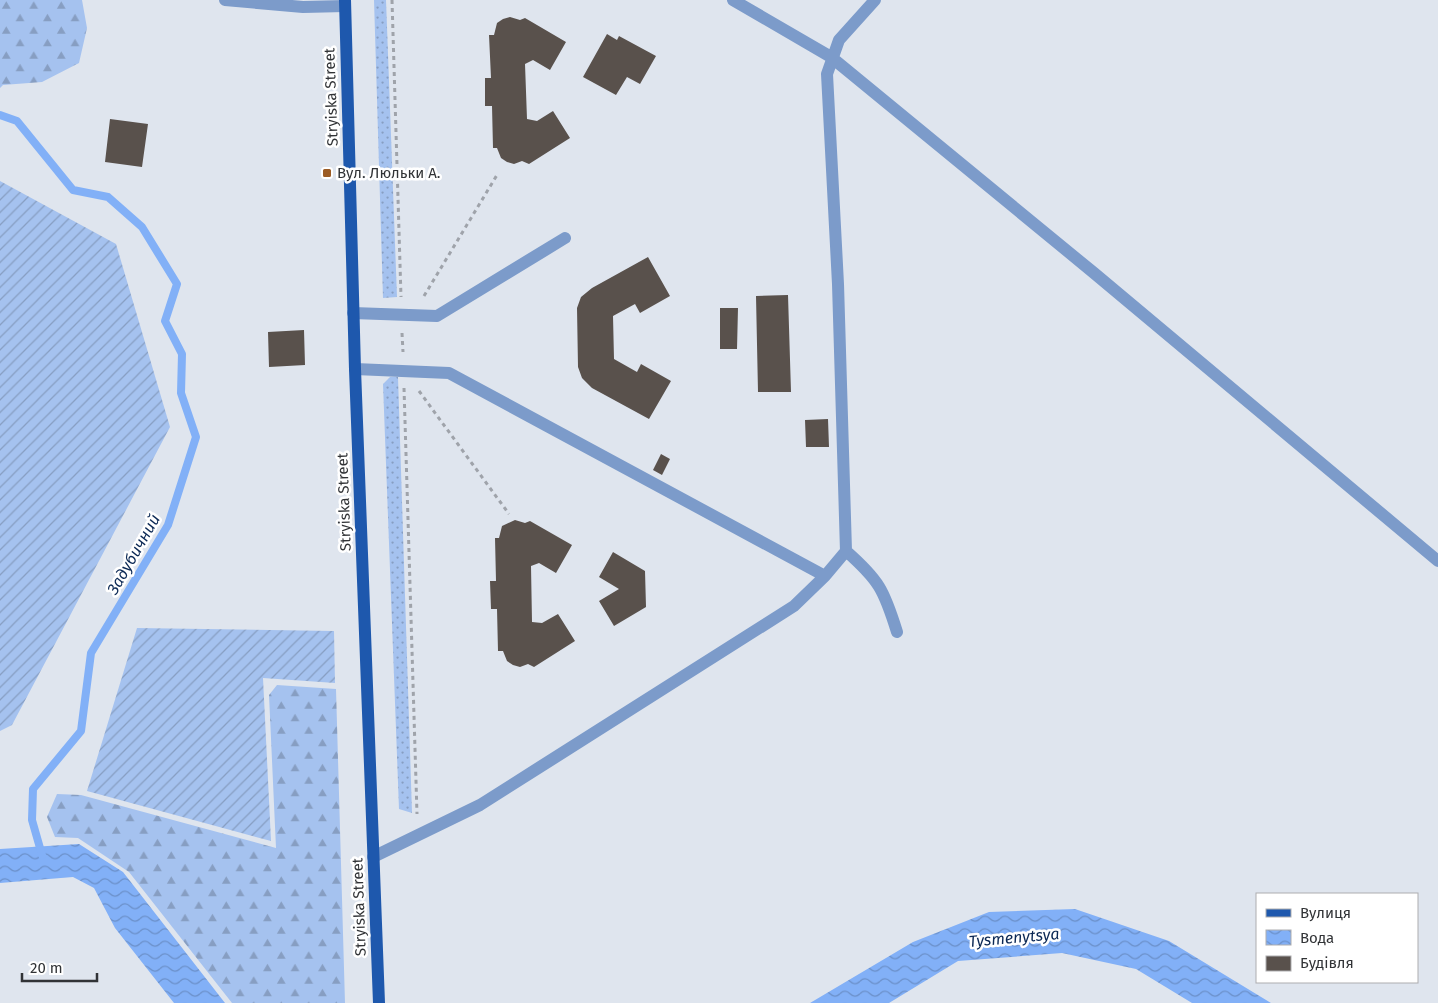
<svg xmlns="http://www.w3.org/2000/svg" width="1438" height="1003" viewBox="0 0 1438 1003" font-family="'Fira Sans',sans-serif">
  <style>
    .grass { fill: url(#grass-dots) }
    .forest { fill: url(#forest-firs) }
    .garden { fill: url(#garden-furrows) }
    .water { fill: url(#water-waves) }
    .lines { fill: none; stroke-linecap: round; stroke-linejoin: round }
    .stream { stroke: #82b0f7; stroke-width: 8 }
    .building { fill: #59514c }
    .path { stroke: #9fa3aa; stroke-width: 3; stroke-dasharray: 4 4; stroke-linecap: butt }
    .minor { stroke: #7c9bca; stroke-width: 12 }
    .major { stroke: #1e58ad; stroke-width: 12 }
    .poi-dot { fill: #9b5b24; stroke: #fff; stroke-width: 2 }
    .labels { text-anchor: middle; stroke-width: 5; stroke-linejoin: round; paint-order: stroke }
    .street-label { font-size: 15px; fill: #313336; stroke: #fff }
    .poi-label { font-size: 15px; fill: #313336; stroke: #fff; text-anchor: start }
    .water-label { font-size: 16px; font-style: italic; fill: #0b2854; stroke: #fff }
  </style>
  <defs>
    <pattern id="grass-dots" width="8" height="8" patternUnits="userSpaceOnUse" patternTransform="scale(1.25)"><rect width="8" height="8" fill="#a5c2ef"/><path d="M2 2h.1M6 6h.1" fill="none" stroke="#879ec2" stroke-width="1.8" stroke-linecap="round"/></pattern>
    <pattern id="forest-firs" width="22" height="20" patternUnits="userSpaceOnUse" patternTransform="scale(1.25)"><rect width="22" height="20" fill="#a5c2ef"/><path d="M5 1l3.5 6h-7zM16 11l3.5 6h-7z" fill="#879ec2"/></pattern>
    <pattern id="garden-furrows" width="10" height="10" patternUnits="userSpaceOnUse" patternTransform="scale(1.25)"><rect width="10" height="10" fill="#a5c2ef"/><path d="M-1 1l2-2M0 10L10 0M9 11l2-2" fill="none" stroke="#879ec2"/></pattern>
    <pattern id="water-waves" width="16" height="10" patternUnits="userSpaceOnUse" patternTransform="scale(1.25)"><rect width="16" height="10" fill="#82b0f7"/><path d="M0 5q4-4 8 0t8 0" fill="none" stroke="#6b90c9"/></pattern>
  </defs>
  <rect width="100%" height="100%" fill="#dfe5ee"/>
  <path class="grass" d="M 374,0 L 386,0 L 397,297 L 383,298 Z
    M 390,377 L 398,377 L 412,813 L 399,809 L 383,384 Z"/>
  <path class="forest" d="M 0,0 L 82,0 L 87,28 L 79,63 L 42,82 L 3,85 L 0,88 Z
    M 277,685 L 336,689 L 345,1003 L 232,1003 L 129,872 L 78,838 L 55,837 L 47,817 L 57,794 L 81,795 L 276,848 L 269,695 Z"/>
  <path class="garden" d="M 0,181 L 116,244 L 170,427 L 12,725 L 0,731 Z
    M 137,628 L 334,631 L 335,683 L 263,678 L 271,841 L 87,791 Z"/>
  <path class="water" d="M 79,844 L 123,872 L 225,1003 L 174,1003 L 115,928 L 94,888 L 73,877 L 0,883 L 0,849 Z
    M 1075,909 L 1169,941 L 1271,1003 L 1192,1003 L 1136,969 L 1062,953 L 958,961 L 889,1003 L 810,1003 L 913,942 L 989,912 Z"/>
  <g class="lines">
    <path class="stream" d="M 0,115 L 17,121 L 73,190 L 108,197 L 142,227 L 177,284 L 165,321 L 182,354 L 181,393 L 196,437 L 168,525 L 91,653 L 81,731 L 33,789 L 32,820 L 42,855"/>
  </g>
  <path class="building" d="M 510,17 L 520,20 L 525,18 L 566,42 L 550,70 L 533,60 L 525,64 L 527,119 L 537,121 L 553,111 L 570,138 L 529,164 L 522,161 L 514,164 L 507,162 L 501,158 L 497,148 L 493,148 L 492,106 L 485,106 L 485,78 L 491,78 L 489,35 L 494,35 L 497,23 L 503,19 Z
    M 607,34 L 617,40 L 619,36 L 656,56 L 640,84 L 627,77 L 616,95 L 583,77 Z
    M 110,119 L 148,124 L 142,167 L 105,162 Z
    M 648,257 L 670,296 L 640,313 L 635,304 L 613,316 L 614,359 L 637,372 L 641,364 L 671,381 L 649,419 L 592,388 L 582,378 L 578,367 L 577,308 L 581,297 L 592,288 Z
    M 788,295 L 791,392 L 758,392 L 756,296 Z
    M 720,308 L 738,308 L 737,349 L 720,349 Z
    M 304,330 L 305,365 L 269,367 L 268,332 Z
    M 828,419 L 829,447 L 806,447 L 805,420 Z
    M 661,454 L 670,459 L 662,475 L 653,470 Z
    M 515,520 L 525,523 L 530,521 L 572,545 L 556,573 L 539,563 L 531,566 L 532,622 L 542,623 L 558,614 L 575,641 L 534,667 L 528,664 L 520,667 L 513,665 L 507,661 L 503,651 L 498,651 L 497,609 L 491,609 L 490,581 L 496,581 L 495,538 L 499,538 L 502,526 Z
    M 613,552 L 645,571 L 646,607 L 614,626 L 599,601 L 619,589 L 599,577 Z"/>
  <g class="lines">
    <path class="path" d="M 392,0 L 401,297
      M 424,296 L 497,175
      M 402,333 L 403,352
      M 404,388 L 417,814
      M 419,391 L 509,514"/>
    <path class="minor" d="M 225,0 L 303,7 L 345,6
      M 733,0 L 831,57 L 1094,273 L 1438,561
      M 353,313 L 437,316 L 565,238
      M 355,369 L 449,373 L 825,576
      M 846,551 C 879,580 884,590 897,632
      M 373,857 L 480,805 L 794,606 L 825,576 L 846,551 L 838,284 L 827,74 L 839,40 L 875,0"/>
    <path class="major" d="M 345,0 L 355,369 L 379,1003"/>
  </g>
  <rect class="poi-dot" x="322" y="168" width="10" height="10" rx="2.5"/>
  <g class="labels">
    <g class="street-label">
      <text transform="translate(331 97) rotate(-92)" y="5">Stryiska Street</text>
      <text transform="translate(344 502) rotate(-92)" y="5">Stryiska Street</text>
      <text transform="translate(359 907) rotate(-92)" y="5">Stryiska Street</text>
    </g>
    <g class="poi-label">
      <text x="337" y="178">Вул. Люльки А.</text>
    </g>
    <g class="water-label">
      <text transform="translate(133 554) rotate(-60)" y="6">Задубичний</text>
      <text transform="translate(1014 937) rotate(-5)" y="6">Tysmenytsya</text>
    </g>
  </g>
  <rect x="1256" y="893" width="162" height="90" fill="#ffffff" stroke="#adadaf"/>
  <rect x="1266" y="909" width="25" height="8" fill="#1e58ad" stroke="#adadaf"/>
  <text x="1300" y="918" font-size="15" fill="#313336">Вулиця</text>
  <rect x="1266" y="930" width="25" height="15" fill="url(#water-waves)" stroke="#adadaf"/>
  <text x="1300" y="943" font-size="15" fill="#313336">Вода</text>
  <rect x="1266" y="956" width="25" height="15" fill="#59514c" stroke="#adadaf"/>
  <text x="1300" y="968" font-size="15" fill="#313336">Будівля</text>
  <path d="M22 973v8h75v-8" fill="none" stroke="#313336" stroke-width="2.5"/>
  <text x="30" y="973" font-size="15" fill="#313336" stroke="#ffffff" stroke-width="4" paint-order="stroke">20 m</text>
</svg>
